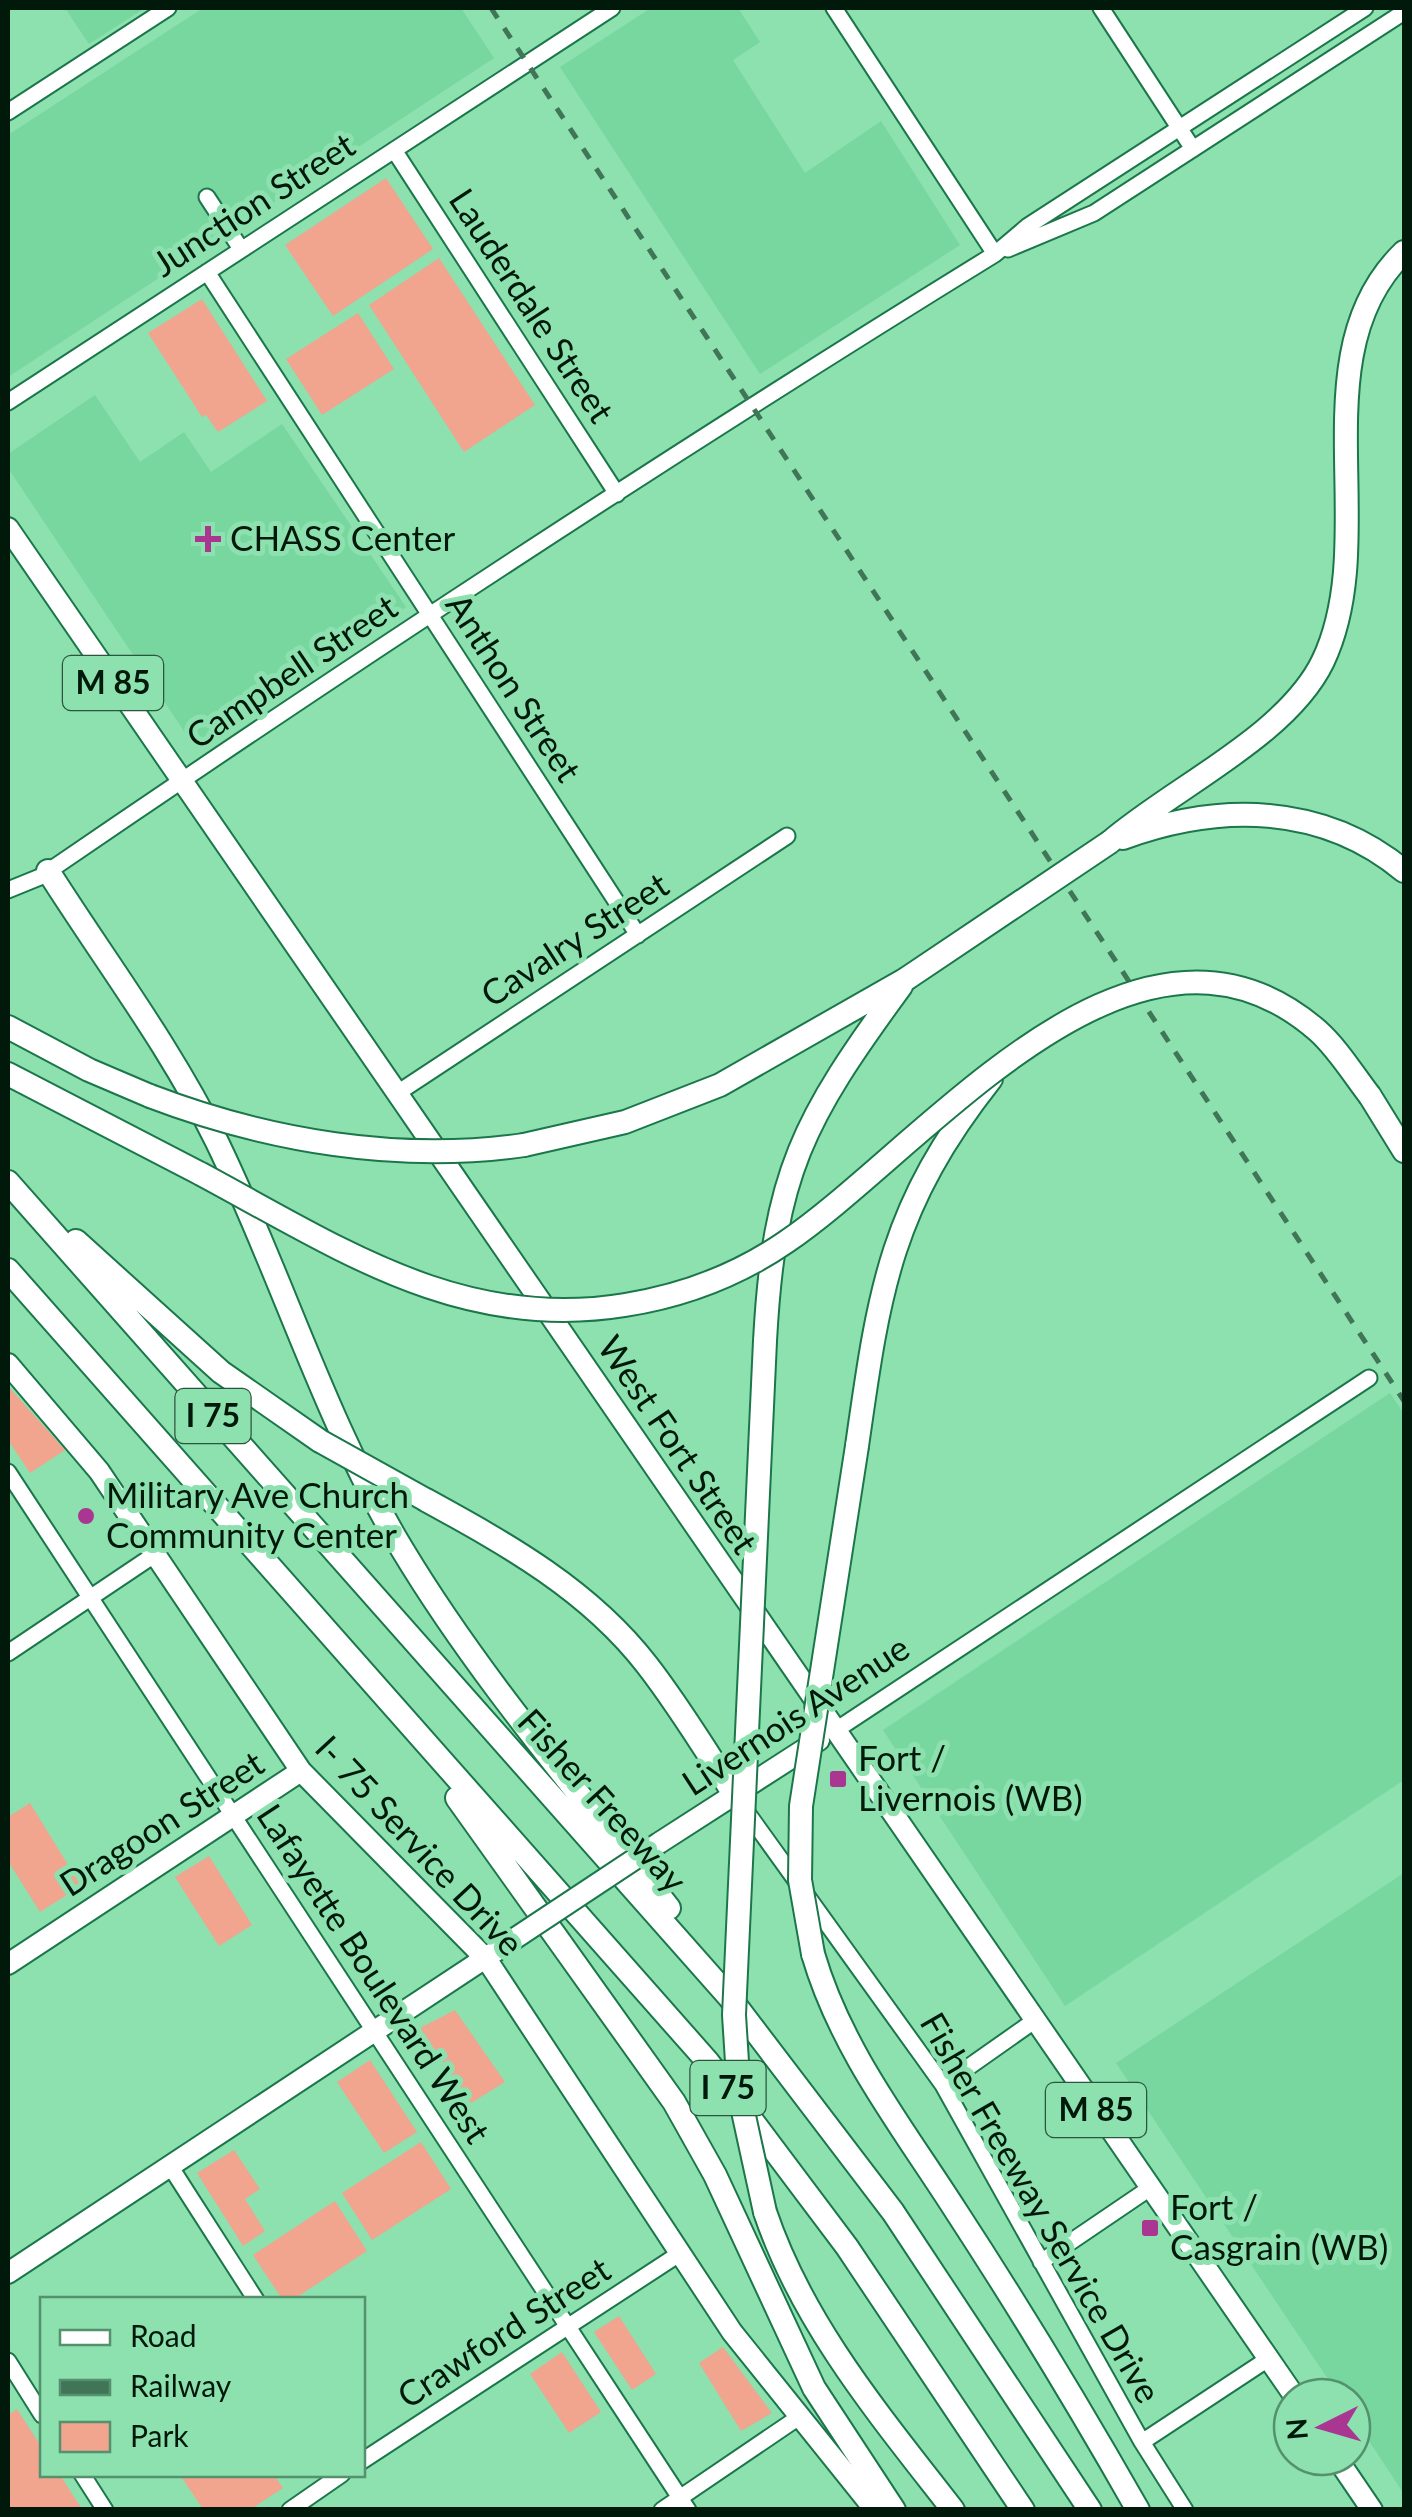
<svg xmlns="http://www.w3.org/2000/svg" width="1412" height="2517" viewBox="0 0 1412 2517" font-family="Lato,sans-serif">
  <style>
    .built { fill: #78d69f }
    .green { fill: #f1a48e }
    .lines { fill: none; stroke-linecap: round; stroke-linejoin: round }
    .minor-casing { stroke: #1b774a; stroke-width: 19 }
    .major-casing { stroke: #1b774a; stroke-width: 24 }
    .highway-casing { stroke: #1b774a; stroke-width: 26 }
    .minor { stroke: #fff; stroke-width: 15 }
    .major { stroke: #fff; stroke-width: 20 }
    .highway { stroke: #fff; stroke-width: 22 }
    .rail { stroke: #417557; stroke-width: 5; stroke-dasharray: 12 12; stroke-linecap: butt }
    .major-bridge-casing { stroke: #1b774a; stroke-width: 24; stroke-linecap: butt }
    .highway-bridge-casing { stroke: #1b774a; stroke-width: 26; stroke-linecap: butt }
    .major-bridge { stroke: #fff; stroke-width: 20 }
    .highway-bridge { stroke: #fff; stroke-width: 22 }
    .poi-dot { fill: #a93792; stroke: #8ce1af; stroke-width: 4 }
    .labels { text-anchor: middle; stroke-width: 10; stroke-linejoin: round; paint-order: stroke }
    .shield { fill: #8ce1af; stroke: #2b553c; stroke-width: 2.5 }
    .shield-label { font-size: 32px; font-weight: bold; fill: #01190b }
    .street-label { font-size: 35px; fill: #01190b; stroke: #8ce1af }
    .poi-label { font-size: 35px; fill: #01190b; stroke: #8ce1af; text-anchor: start }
  </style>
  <rect width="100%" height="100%" fill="#8ce1af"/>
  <path class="built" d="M 65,8 L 145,8 L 89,44 Z
    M 203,8 L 461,8 L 494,58 L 8,377 L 8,135 Z
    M 651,8 L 738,8 L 760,42 L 733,60 L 805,173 L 881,121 L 960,245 L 760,374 L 560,67 Z
    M 95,395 L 140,462 L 184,432 L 211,472 L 282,424 L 406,607 L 196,749 L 8,468 L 8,454 Z
    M 1390,1393 L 1404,1414 L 1404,1780 L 1065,2006 L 883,1730 Z
    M 1404,1873 L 1404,2494 L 1352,2415 L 1352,2397 L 1340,2397 L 1116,2063 Z"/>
  <path class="green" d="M 386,178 L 433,249 L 333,316 L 285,245 Z
    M 439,258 L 535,405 L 464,452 L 369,305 Z
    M 202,299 L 267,401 L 218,432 L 206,415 L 202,417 L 148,333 Z
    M 358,313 L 394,369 L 322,415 L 286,359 Z
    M 8,1386 L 65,1450 L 30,1473 L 8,1440 Z
    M 30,1803 L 81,1886 L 40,1912 L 8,1861 L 8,1817 Z
    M 209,1856 L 252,1925 L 219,1946 L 175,1877 Z
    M 455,2010 L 505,2082 L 471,2103 L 420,2028 Z
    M 370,2060 L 417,2132 L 384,2153 L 337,2082 Z
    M 421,2142 L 451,2189 L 372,2240 L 342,2193 Z
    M 234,2150 L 260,2189 L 245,2199 L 265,2231 L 243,2246 L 197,2173 Z
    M 335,2201 L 367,2251 L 294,2299 L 282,2299 L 253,2255 Z
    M 619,2316 L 656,2374 L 632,2390 L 594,2332 Z
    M 723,2347 L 772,2413 L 741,2431 L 699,2363 Z
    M 562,2352 L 601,2412 L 569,2433 L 530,2374 Z
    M 17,2409 L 42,2448 L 42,2474 L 60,2475 L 82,2509 L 8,2509 L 8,2415 Z
    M 180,2475 L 274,2475 L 283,2488 L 251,2509 L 203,2509 Z"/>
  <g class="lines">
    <defs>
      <path id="minor" d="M 834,8 L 995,254
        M 1101,8 L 1193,149
        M 8,112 L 168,8
        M 394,150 L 617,494
        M 207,197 L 241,249
        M 1008,249 L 1094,213 L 1404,12
        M 207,272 L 638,935
        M 8,402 L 612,8
        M 8,890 L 40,877 C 354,662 672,453 995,254 L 1028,226 L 1365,8
        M 396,1094 L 787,836
        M 8,1472 L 688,2510
        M 8,1653 L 154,1555
        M 833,1732 L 1369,1378
        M 743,1807 L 943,2085 L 1142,2442 L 1185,2510
        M 943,2085 L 1034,2021
        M 170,2166 L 256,2300
        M 1041,2262 L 1150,2188
        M 8,2361 L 42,2415
        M 1142,2442 L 1268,2359
        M 362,2461 L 679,2254
        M 82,2474 L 105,2510
        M 290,2510 L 342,2474
        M 662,2510 L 799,2417"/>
      <path id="major" d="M 8,528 L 1295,2397
        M 8,1364 L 99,1471 L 301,1771 L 487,1960 L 732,2332 L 875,2510
        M 659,1843 L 819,1740
        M 8,1964 L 301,1771
        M 8,2273 L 514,1939
        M 1336,2457 L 1372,2510"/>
      <path id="highway" d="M 1123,838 C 1219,803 1322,803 1404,871
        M 1110,842 C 1174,787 1287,736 1323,661 C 1383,535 1297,355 1404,252
        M 48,871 C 105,961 170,1046 217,1142 C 282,1276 325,1421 402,1549 C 479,1677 578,1791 669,1908
        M 8,1027 L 89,1070 L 150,1096
        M 8,1074 L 201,1174
        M 1370,1096 L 1404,1151
        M 524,1145 L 625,1122 L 720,1085 L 906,979
        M 8,1182 L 730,1998 L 893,2212 L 1090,2510
        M 76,1241 L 221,1372 L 320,1441
        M 8,1270 L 708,2062 L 847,2247 L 1023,2510
        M 765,1341 C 774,1173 803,1120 901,986
        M 857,1446 C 879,1291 890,1207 991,1079
        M 426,1500 C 508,1545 589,1590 647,1665 C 679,1706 706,1751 734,1794
        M 457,1798 L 674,2102 L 715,2175 L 814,2388 L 894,2510
        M 813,1954 C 841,2050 903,2128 956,2211 C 1020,2309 1080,2408 1138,2510
        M 765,2212 C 803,2325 881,2417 953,2510"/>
    </defs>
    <use href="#minor" class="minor-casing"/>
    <use href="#major" class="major-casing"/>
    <use href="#highway" class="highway-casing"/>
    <use href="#minor" class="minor"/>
    <use href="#major" class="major"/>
    <use href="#highway" class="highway"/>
    <path class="rail" d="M 491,8 L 1404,1401"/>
    <defs>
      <path id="major-bridge" d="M 514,1939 L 659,1843"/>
      <path id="highway-bridge" d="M 906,979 L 1110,842
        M 150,1096 C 268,1141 399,1163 524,1145
        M 201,1174 C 339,1248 461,1332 625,1305 C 682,1296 738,1275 786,1242 C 925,1148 1135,871 1318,1031 C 1338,1049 1353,1074 1370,1096
        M 320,1441 L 426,1500
        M 813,1954 L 800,1880 L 801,1806 L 857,1446
        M 765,2212 L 739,2093 L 734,2015 L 765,1341"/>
    </defs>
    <use href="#major-bridge" class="major-bridge-casing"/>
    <use href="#highway-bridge" class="highway-bridge-casing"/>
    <use href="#major-bridge" class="major-bridge"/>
    <use href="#highway-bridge" class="highway-bridge"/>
  </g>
  <g class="poi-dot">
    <path d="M203 524h10v10h10v10h-10v10h-10v-10h-10v-10h10z"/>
    <circle cx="86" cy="1516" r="10"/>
    <rect x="828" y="1769" width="20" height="20" rx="5"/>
    <rect x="1140" y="2218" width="20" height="20" rx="5"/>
  </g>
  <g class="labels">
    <g class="shield">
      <rect x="63" y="656" width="100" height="54" rx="8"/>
      <rect x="175.5" y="1389" width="75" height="54" rx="8"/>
      <rect x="690.5" y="2061" width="75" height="54" rx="8"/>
      <rect x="1046" y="2083" width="100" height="54" rx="8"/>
    </g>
    <g class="shield-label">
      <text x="113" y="694">M 85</text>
      <text x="213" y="1427">I 75</text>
      <text x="728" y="2099">I 75</text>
      <text x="1096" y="2121">M 85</text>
    </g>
    <g class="street-label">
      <text transform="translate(254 205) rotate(-33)" y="12">Junction Street</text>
      <text transform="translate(531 306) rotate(57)" y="12">Lauderdale Street</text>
      <text transform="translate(292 672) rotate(-34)" y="12">Campbell Street</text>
      <text transform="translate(513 688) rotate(57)" y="12">Anthon Street</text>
      <text transform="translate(575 940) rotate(-33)" y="12">Cavalry Street</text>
      <text transform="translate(677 1445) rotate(56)" y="12">West Fort Street</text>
      <text transform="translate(796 1716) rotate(-33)" y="12">Livernois Avenue</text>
      <text transform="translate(602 1801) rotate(48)" y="12">Fisher Freeway</text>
      <text transform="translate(162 1824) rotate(-33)" y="12">Dragoon Street</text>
      <text transform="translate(419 1846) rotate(47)" y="12">I- 75 Service Drive</text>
      <text transform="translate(373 1974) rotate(57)" y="12">Lafayette Boulevard West</text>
      <text transform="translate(1040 2208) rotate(60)" y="12">Fisher Freeway Service Drive</text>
      <text transform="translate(504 2333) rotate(-33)" y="12">Crawford Street</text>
    </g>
    <g class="poi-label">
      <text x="230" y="551">CHASS Center</text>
      <text x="106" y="1508">Military Ave Church<tspan x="106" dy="40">Community Center</tspan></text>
      <text x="858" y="1771">Fort /<tspan x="858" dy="40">Livernois (WB)</tspan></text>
      <text x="1170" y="2220">Fort /<tspan x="1170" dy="40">Casgrain (WB)</tspan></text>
    </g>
  </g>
  <rect width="1412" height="2517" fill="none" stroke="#01190b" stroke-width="20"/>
  <rect x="40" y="2297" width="325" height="180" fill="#8ce1af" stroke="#54916d" stroke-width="2.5"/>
  <rect x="60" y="2330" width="50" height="15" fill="#ffffff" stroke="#54916d" stroke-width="2.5"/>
  <text x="130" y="2347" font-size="30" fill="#01190b">Road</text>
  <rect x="60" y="2380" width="50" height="15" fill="#417557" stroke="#54916d" stroke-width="2.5"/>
  <text x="130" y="2397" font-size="30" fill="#01190b">Railway</text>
  <rect x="60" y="2422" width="50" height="30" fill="#f1a48e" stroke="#54916d" stroke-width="2.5"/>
  <text x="130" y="2447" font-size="30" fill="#01190b">Park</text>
  <g transform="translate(1322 2427) rotate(265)"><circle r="48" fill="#8ce1af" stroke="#54916d" stroke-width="2.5"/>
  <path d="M0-8L18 38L0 25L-18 38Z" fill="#a93792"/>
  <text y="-15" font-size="28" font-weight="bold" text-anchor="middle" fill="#01190b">N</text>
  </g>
</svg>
